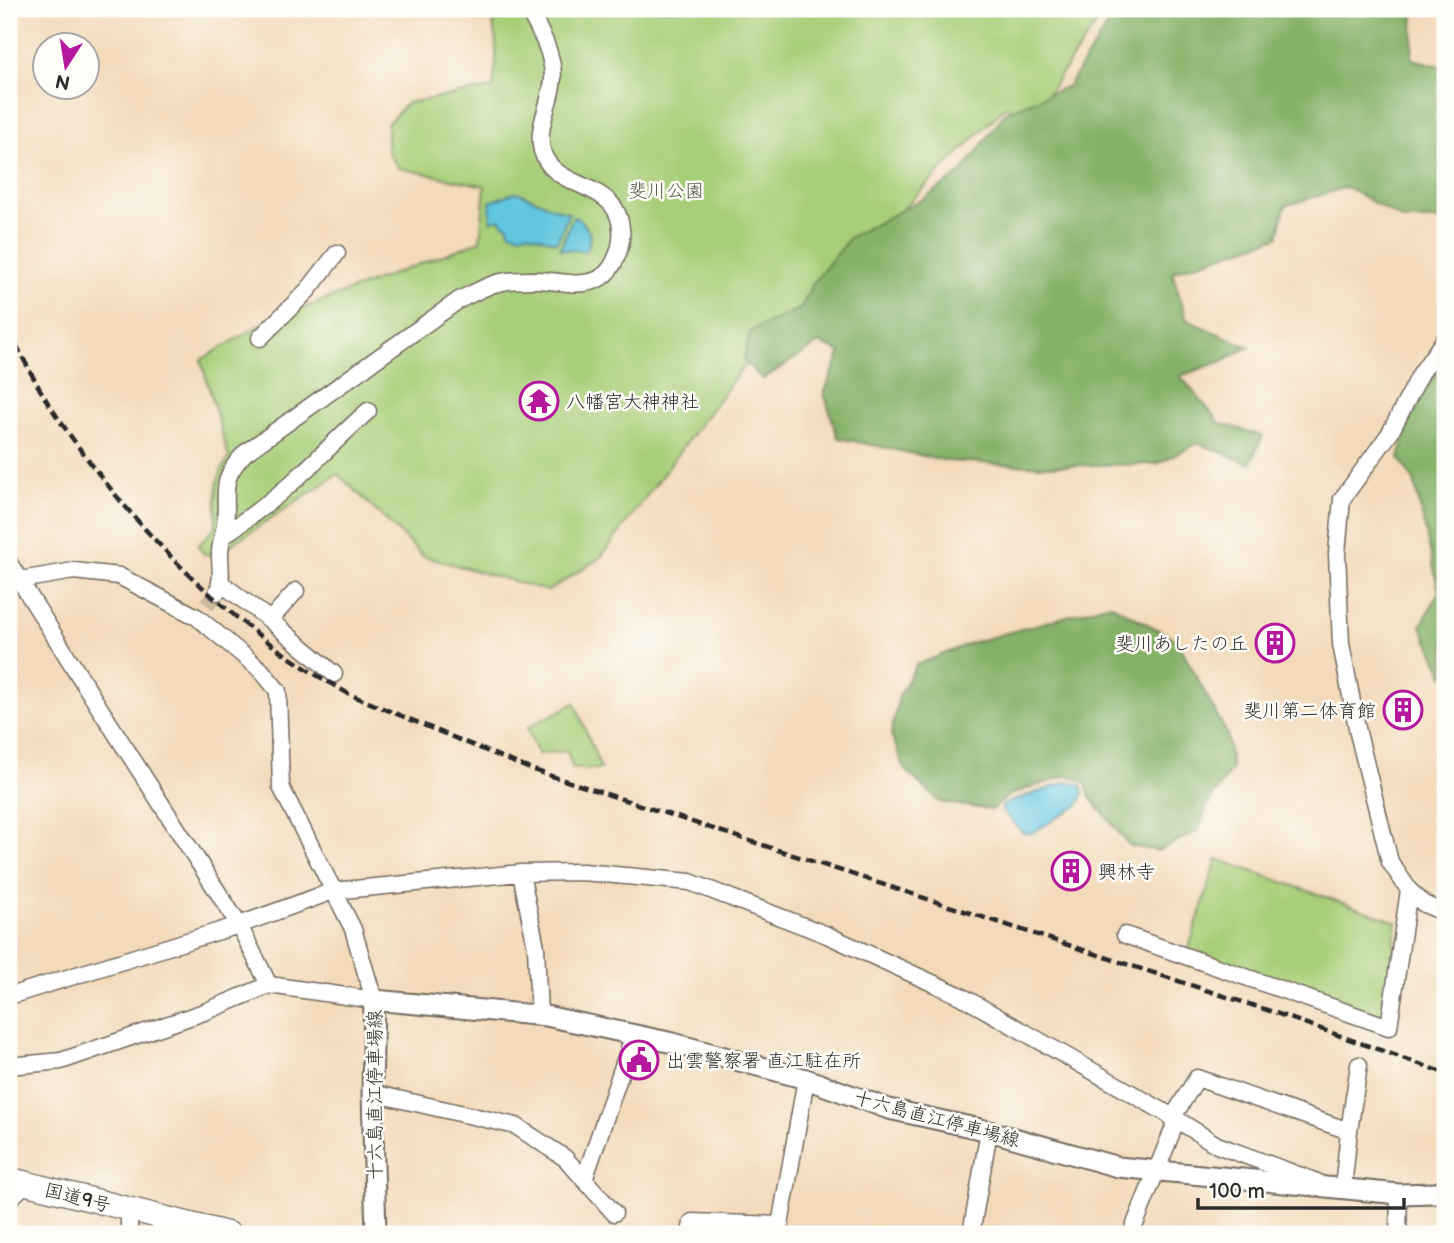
<svg xmlns="http://www.w3.org/2000/svg" width="1454" height="1243" viewBox="0 0 1454 1243" font-family="'Balsamiq Sans','Klee One',sans-serif">
  <style>
    .green { fill: #a8ce78; stroke: #6a7c52; stroke-width: 2 }
    .forest { fill: #86b168; stroke: #586e4a; stroke-width: 2 }
    .water { fill: #60c5de; stroke: #467884; stroke-width: 2 }
    .lines { fill: none; stroke-linecap: round; stroke-linejoin: round }
    .minor-tunnel { stroke: #cbb79d; stroke-width: 16; stroke-dasharray: 16 8; stroke-linecap: butt }
    .minor-casing { stroke: #71685d; stroke-width: 19 }
    .major-casing { stroke: #71685d; stroke-width: 23 }
    .highway-casing { stroke: #71685d; stroke-width: 26 }
    .minor { stroke: #fff; stroke-width: 16 }
    .major { stroke: #fff; stroke-width: 19 }
    .highway { stroke: #fff; stroke-width: 23 }
    .rail { stroke: #2b2b2b; stroke-width: 4.5; stroke-dasharray: 10 5; stroke-linecap: butt }
    .labels { text-anchor: middle; stroke-width: 5; stroke-linejoin: round; paint-order: stroke }
    .park-label { font-size: 19px; fill: #505c42; stroke: #fdfcf7 }
    .poi-label { font-size: 19px; fill: #2b2b2b; stroke: #fdfcf7; text-anchor: start }
    .street-label { font-size: 19px; fill: #2b2b2b; stroke: #fdfcf7 }
  </style>
  <rect width="100%" height="100%" fill="#fdfcf7"/>
  <filter id="ink" filterUnits="userSpaceOnUse"><feTurbulence type="fractalNoise" baseFrequency=".0143" numOctaves="2"/><feDisplacementMap in="SourceGraphic" scale="14" xChannelSelector="R" yChannelSelector="G"/><feConvolveMatrix kernelMatrix="1 2 1 2 8 2 1 2 1" color-interpolation-filters="sRGB"/></filter>
  <filter id="wash" filterUnits="userSpaceOnUse"><feTurbulence type="fractalNoise" baseFrequency=".00686" numOctaves="4" result="noise"/><feDisplacementMap in="SourceGraphic" scale="28" xChannelSelector="R" yChannelSelector="G"/><feGaussianBlur stdDeviation="1.57" result="paint"/><feColorMatrix in="noise" values="0 0 0 0 0 0 0 0 0 0 0 0 0 0 0 0 0 1.4 0 .05"/><feComposite in="paint" operator="in"/></filter>
  <g filter="url(#wash)">
    <rect width="100%" height="100%" fill="#f3daba"/>
    <path class="green" d="M 488,9 L 1115,9 L 1104,13 L 1035,112 L 1005,107 L 740,371 L 601,557 L 548,591 L 423,556 L 338,474 L 214,556 L 204,554 L 198,546 L 216,526 C 216,502 213,478 229,458 L 201,360 L 262,324 L 480,241 L 485,186 L 399,168 L 387,151 L 387,124 L 407,103 L 493,88 C 497,62 499,33 488,9 Z
      M 575,703 L 601,769 L 573,769 L 567,751 L 538,754 L 527,728 Z
      M 1217,859 L 1397,922 L 1386,1012 L 1376,1017 L 1188,951 Z"/>
    <path class="forest" d="M 1142,9 L 1414,9 L 1412,59 L 1445,67 L 1445,220 L 1404,220 L 1346,187 L 1285,206 L 1278,237 L 1172,272 L 1187,320 L 1249,347 L 1220,362 L 1180,376 L 1220,423 L 1263,436 L 1250,464 L 1198,443 L 1157,464 L 1043,466 L 948,461 L 838,438 L 824,393 L 841,352 L 819,343 L 763,379 L 743,361 L 751,331 L 801,308 L 813,283 L 850,237 L 925,198 L 961,173 L 1006,112 L 1068,86 L 1111,20 Z
      M 1445,365 L 1445,677 L 1421,626 L 1439,591 L 1414,481 L 1399,458 L 1417,395 Z
      M 1110,604 L 1177,640 L 1227,734 L 1232,769 L 1207,805 L 1199,830 L 1158,851 L 1130,846 L 1090,797 L 1086,783 L 1068,775 L 1009,795 L 992,810 L 940,802 L 904,769 L 891,734 L 899,696 L 916,665 L 971,643 Z"/>
    <path class="water" d="M 515,192 C 534,197 550,209 569,213 L 557,242 L 527,233 L 521,235 L 509,232 L 508,225 L 504,224 L 500,219 L 491,221 L 490,202 Z
      M 573,217 L 581,220 L 590,234 L 588,248 L 584,251 L 560,249 Z
      M 1067,782 L 1081,785 C 1085,794 1083,798 1077,806 L 1032,833 L 1023,833 L 1002,810 L 1002,806 L 1009,802 Z"/>
  </g>
  <g filter="url(#ink)">
    <g class="lines">
      <path class="minor-tunnel" d="M 207,605 L 217,592"/>
      <defs>
        <path id="minor" d="M 260,338 L 308,290 L 337,253
          M 1445,339 L 1421,373 L 1390,433 L 1342,499 L 1337,553 L 1341,644 L 1358,733 L 1390,862 L 1409,890 L 1424,904 L 1445,913
          M 223,536 C 248,518 274,500 296,479 C 321,456 343,433 368,411
          M 9,563 L 95,701 L 239,925 L 269,985
          M 222,584 L 270,620 L 334,674
          M 217,592 C 223,580 220,568 220,554 C 220,544 223,535 225,526 C 229,492 217,482 245,453 L 459,300 C 474,293 490,283 508,281 C 521,280 537,279 550,281 C 582,285 607,289 619,250 C 623,237 622,221 615,209 C 598,183 557,185 544,156 C 533,132 552,102 553,78 C 553,52 540,31 528,9
          M 270,620 L 296,591
          M 521,873 L 536,947 L 539,1015
          M 1125,935 L 1389,1027 L 1409,890
          M 9,996 L 239,925 L 333,891 L 521,873 L 583,872 L 690,882 L 827,935 L 961,996 L 1173,1117 L 1217,1145 L 1317,1182
          M 9,1066 L 61,1061 L 207,1011 L 269,985 L 374,1000 L 353,929 L 281,787 L 278,691 L 261,670 L 197,617 L 119,576 L 74,571 L 20,580
          M 372,1093 L 516,1126 L 565,1158 L 614,1213
          M 1349,1131 L 1359,1065
          M 584,1180 L 634,1034
          M 9,1199 L 26,1184
          M 129,1209 L 129,1234
          M 690,1234 L 692,1222 L 780,1225 L 806,1079
          M 971,1234 L 989,1131
          M 1131,1234 L 1174,1127 L 1173,1117 L 1197,1078 L 1349,1131 L 1343,1188
          M 1398,1234 L 1399,1194"/>
        <path id="major" d="M 376,1234 L 372,1093 L 374,1000 L 546,1016 L 673,1043 L 806,1079 L 889,1109 L 989,1131 L 1118,1167 L 1399,1194 L 1435,1193 L 1445,1190"/>
        <path id="highway" d="M 9,1179 L 229,1234"/>
      </defs>
      <use href="#minor" class="minor-casing"/>
      <use href="#major" class="major-casing"/>
      <use href="#highway" class="highway-casing"/>
      <use href="#minor" class="minor"/>
      <use href="#major" class="major"/>
      <use href="#highway" class="highway"/>
      <path class="rail" d="M 9,331 C 24,359 38,389 56,415 C 131,526 232,631 351,695 L 530,769 L 1270,1011 L 1445,1073"/>
    </g>
  </g>
  <defs>
    <symbol id="temple-ring" viewBox="-11 -11 22 22"><circle r="9.5" fill="#fdfcf7" stroke="#b5179e" stroke-width="1.5"/><path d="M0-6L5-2H3V0L6.5 2.5H4V6H1.5V3h-3V6H-4V2.5H-6.5L-3 0V-2H-5Z" fill="#b5179e"/></symbol>
    <symbol id="building-ring" viewBox="-11 -11 22 22"><circle r="9.5" fill="#fdfcf7" stroke="#b5179e" stroke-width="1.5"/><path d="M-4-6H4V6H1V3H-1V6H-4ZM-2.5-4.3h1.7v1.8h-1.7ZM.8-4.3h1.7v1.8H.8ZM-2.5-1h1.7V.8h-1.7ZM.8-1h1.7V.8H.8Z" fill="#b5179e"/></symbol>
    <symbol id="civic-ring" viewBox="-11 -11 22 22"><circle r="9.5" fill="#fdfcf7" stroke="#b5179e" stroke-width="1.5"/><path d="M-.6-6.5H3V-4.5H.6V-3L4-1V1h2V6H-6V1h2V-1L-.6-3ZM-1.2 2.5V6h2.4V2.5Z" fill="#b5179e"/></symbol>
  </defs>
  <g fill-rule="evenodd">
    <use href="#temple-ring" x="517" y="379" width="44" height="44"/>
    <use href="#building-ring" x="1253" y="621" width="44" height="44"/>
    <use href="#building-ring" x="1381" y="688" width="44" height="44"/>
    <use href="#building-ring" x="1049" y="849" width="44" height="44"/>
    <use href="#civic-ring" x="617" y="1038" width="44" height="44"/>
  </g>
  <g class="labels">
    <g class="park-label">
      <text x="666" y="197">斐川公園</text>
    </g>
    <g class="poi-label">
      <text x="566" y="408">八幡宮大神神社</text>
      <text x="1248" y="650" text-anchor="end">斐川あしたの丘</text>
      <text x="1376" y="717" text-anchor="end">斐川第二体育館</text>
      <text x="1098" y="878">興林寺</text>
      <text x="666" y="1067">出雲警察署 直江駐在所</text>
    </g>
    <g class="street-label">
      <text transform="translate(374 1095) rotate(-90)" y="7">十六島直江停車場線</text>
      <text transform="translate(937 1118) rotate(15)" y="7">十六島直江停車場線</text>
      <text transform="translate(78 1197) rotate(14)" y="7">国道9号</text>
    </g>
  </g>
  <rect width="1454" height="1243" fill="none" stroke="#fdfcf7" stroke-width="35"/>
  <g transform="translate(66 66) rotate(192)"><circle r="33" fill="#fdfcf7" stroke="#a9a8a5" stroke-width="2"/>
  <path d="M0-5L12 26L0 18L-12 26Z" fill="#b5179e"/>
  <text y="-10" font-size="19" font-weight="bold" text-anchor="middle" fill="#2b2b2b">N</text>
  </g>
  <path d="M1198 1198v10h206v-10" fill="none" stroke="#2b2b2b" stroke-width="3.5"/>
  <text x="1209" y="1198" font-size="21" fill="#2b2b2b" stroke="#fdfcf7" stroke-width="5" paint-order="stroke">100 m</text>
</svg>
